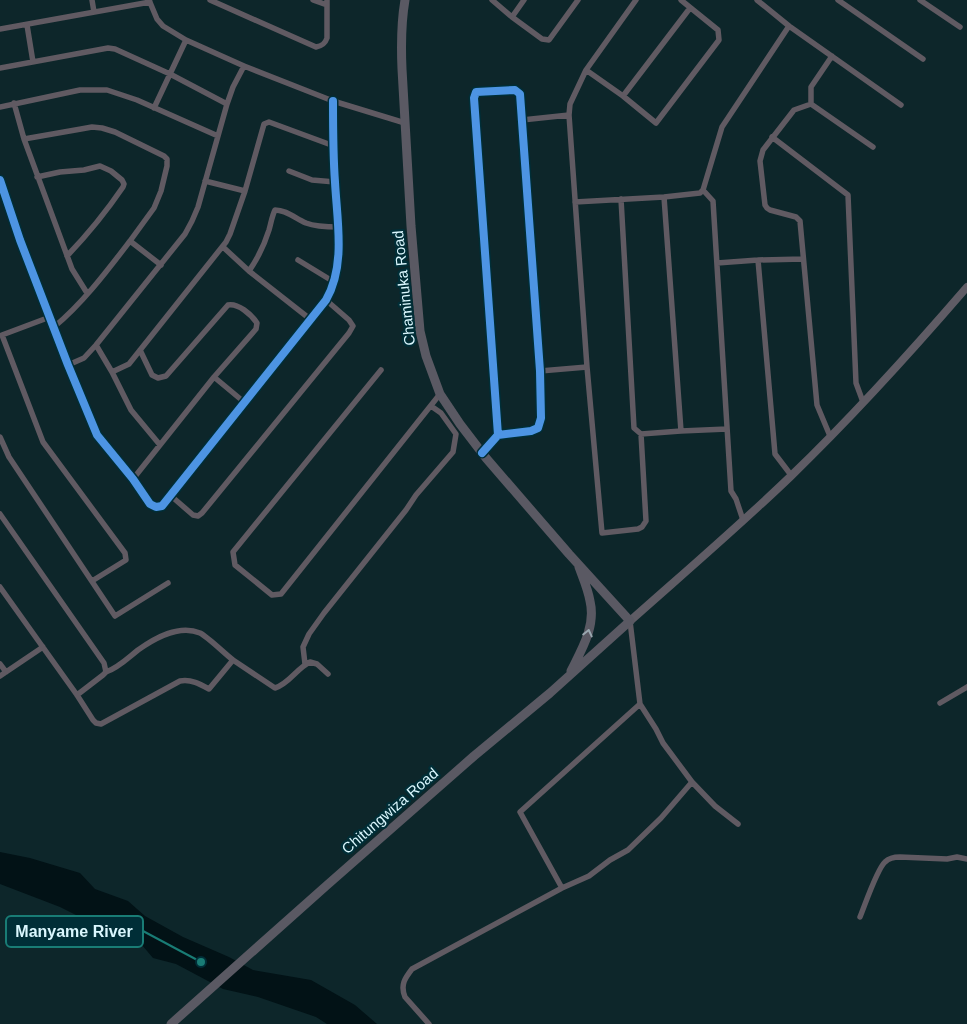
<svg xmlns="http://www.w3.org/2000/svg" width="967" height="1024" viewBox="0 0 967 1024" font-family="Arial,sans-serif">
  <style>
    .water { fill: #021216 }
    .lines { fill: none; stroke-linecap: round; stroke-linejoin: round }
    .street { stroke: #605a62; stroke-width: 5.5 }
    .secondary { stroke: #5f5c65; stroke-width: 8 }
    .primary { stroke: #5a5963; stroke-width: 9 }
    .cycleway-casing { stroke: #002e37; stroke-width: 11 }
    .cycleway { stroke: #4d94e3; stroke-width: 8 }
    .oneway { stroke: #9aa8b0 }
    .labels { text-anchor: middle; stroke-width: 4.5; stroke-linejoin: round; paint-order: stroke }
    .street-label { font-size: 15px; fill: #daf7fe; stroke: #002e37 }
    .leader { fill: none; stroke: #197c75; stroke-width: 2 }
    .callout-dot { fill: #197c75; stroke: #002e37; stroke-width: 2 }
    .callout { fill: #002e37; stroke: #197c75; stroke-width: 2 }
    .callout-label { font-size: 16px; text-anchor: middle; font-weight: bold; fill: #daf7fe }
  </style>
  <rect width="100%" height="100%" fill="#0d262a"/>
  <path class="water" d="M 0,852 L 30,858 L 80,873 L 95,889 L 128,901 L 145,916 L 183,937 L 229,957 L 253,970 L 311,980 L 355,1005 L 377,1024 L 327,1024 L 316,1017 L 258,997 L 223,989 L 176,964 L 153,958 L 136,938 L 98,926 L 60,907 L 0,884 Z"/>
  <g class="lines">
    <path class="street" d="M 92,0 L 94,12
      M 149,0 L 157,19 L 163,26 L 186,40 L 244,66 L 333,101 L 405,123
      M 210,0 L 316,47 C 322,46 325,44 327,38 L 327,0
      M 313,0 L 327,5
      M 492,0 L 512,17
      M 524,0 L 512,17 L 542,39 L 549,40 L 578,0
      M 636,0 L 586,70 L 570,104 L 569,115 L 587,367 L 602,533 L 638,529 L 642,527 L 646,521 L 641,434
      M 838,0 L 923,59
      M 920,0 L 960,27
      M 27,25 L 33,62
      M 789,26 L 901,105
      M 0,29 L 150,2
      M 0,68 L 108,48 L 115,49 L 170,74 L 227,104
      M 586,70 L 623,96 L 656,123 L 719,40 L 718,30 L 681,0
      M 623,96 L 690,8
      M 14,103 L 24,139 L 72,269 L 87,293
      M 811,104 L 873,147
      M 0,107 L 80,90 L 107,90 L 137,100 L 218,136
      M 154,108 L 186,40
      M 522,120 L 569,115
      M 772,137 L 848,195 L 856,383 L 863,402
      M 24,139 L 81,129 L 92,127 L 102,128 L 115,132 L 164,156 L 167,159 L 167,166 L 161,191 L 154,208 L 130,241 L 161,265
      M 289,171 L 312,180 L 335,182
      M 37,177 L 60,172 L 84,170 L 100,166 L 111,171 L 122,180 L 124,184 L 123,187 C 106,212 88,234 67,256
      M 0,180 L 20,240 L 68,365 L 97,435 L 133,479 L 150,504 L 156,507 L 162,506 L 326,300 C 346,265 337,221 335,182 C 333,155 333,128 333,101
      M 205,181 L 245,191
      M 703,190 L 722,127 L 789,26 L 757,0
      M 664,197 L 681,431
      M 621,199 L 634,428 L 641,434 L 681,431 L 727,429
      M 575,202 L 664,197 L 700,193 L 703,190 L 713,201 L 731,491 L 736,499 L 743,520
      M 223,247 L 249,271 L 310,319
      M 298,260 L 334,282
      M 758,260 L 775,454 L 791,475
      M 717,263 L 758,260 L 803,259
      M 249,271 C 258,258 264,246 269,230 C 271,223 272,216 275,210 C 286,210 295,218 306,223 C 316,227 328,227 339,227
      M 50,317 L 2,335 L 43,442 L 125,553 L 126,560 L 92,581
      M 54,327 C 83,303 107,271 130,241
      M 96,345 L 112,372 L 131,410 L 160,445
      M 68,365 L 84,358 L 96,345 L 185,234 L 192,221 L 198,207 L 227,104 L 233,87 L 244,66
      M 381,370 L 233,552 L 235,565 L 272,595 L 281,594 L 440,394
      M 540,371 L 587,367
      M 112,372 L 129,364 L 226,242 L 230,234 L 245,191 L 264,124 L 269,122 L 334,146
      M 214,377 L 244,402
      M 830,436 L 817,405 L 800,221 L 796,217 L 770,210 L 767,208 L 765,205 L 760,161 L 763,150 L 794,110 L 811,104 L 811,87 L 832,56
      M 0,437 L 9,457 L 115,616 L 168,583
      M 482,453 L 498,435 L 531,431 L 538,428 L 541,418 L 540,371 L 520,94 L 515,90 L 476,92 L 474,98 L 498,435
      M 133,479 L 214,377 L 256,329 L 257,323 C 251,314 238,303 228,305 L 166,376 L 158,378 L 152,375 L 140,350
      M 170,495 L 193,515 L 198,516 L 202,513 L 349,333 L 353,326 L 349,320 L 326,300
      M 0,514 L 104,663 L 106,672 L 103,675 L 77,695
      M 0,587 L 77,695 L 93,720 L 96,723 L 101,724 L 180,681 C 191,679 200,684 209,689 L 233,660 L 275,688 C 289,684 297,668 310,662 L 317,664 L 328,674
      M 630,621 L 640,704 L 656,729 L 663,743 L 692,782 L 715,806 L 738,824
      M 0,664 L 6,672
      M 305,664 L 303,647 L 309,634 L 324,613 L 406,510 L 416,495 L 453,452 L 456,434 L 441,413 L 431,406
      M 106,672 C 118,668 128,658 138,650 C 155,638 179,624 200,633 C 208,637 225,654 233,660
      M 0,676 L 43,647
      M 940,703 L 967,687
      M 562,888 L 520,812 L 640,704
      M 860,917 C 865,905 877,869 885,862 C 889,858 894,857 900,857 L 947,859 L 957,857 L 967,859
      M 429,1024 L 405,997 C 400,985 405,978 412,969 L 562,888 L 589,876 L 610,860 L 628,850 L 661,818 L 692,782"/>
    <path class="secondary" d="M 630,621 C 684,573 739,526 791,476 C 853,416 911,352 967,287"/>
    <path class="primary" d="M 571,671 C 582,649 596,626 590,601 C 588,589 583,578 579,567
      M 171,1024 L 326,886 L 474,756 L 550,693 L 630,621 L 569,554 L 486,458 L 460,424 L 440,394 L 426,356 L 420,331 L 411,226 L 402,69 C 401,46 401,23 405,0"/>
    <defs>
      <path id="cycleway" d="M 0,180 L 20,240 L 68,365 L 97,435 L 133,479 L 150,504 L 156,507 L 162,506 L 326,300 C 346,265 337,221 335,182 C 333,155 333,128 333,101
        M 482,453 L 498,435 L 531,431 L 538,428 L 541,418 L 540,371 L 520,94 L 515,90 L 476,92 L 474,98 L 498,435"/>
    </defs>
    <use href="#cycleway" class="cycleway-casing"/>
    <use href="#cycleway" class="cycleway"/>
  </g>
  <defs><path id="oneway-chevron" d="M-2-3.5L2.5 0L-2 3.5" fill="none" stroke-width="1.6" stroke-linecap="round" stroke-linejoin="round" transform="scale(1.25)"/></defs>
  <use class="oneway" href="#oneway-chevron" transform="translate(588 633) rotate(-77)"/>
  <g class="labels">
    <g class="street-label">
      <text transform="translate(404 288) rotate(-96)" y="5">Chaminuka Road</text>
      <text transform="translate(390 811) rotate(-41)" y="5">Chitungwiza Road</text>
    </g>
  </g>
  <path class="leader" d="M201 962L143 931"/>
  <circle class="callout-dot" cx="201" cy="962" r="5"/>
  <rect class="callout" x="6" y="916" width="137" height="31" rx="5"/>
  <g class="callout-label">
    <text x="74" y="937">Manyame River</text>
  </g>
</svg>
